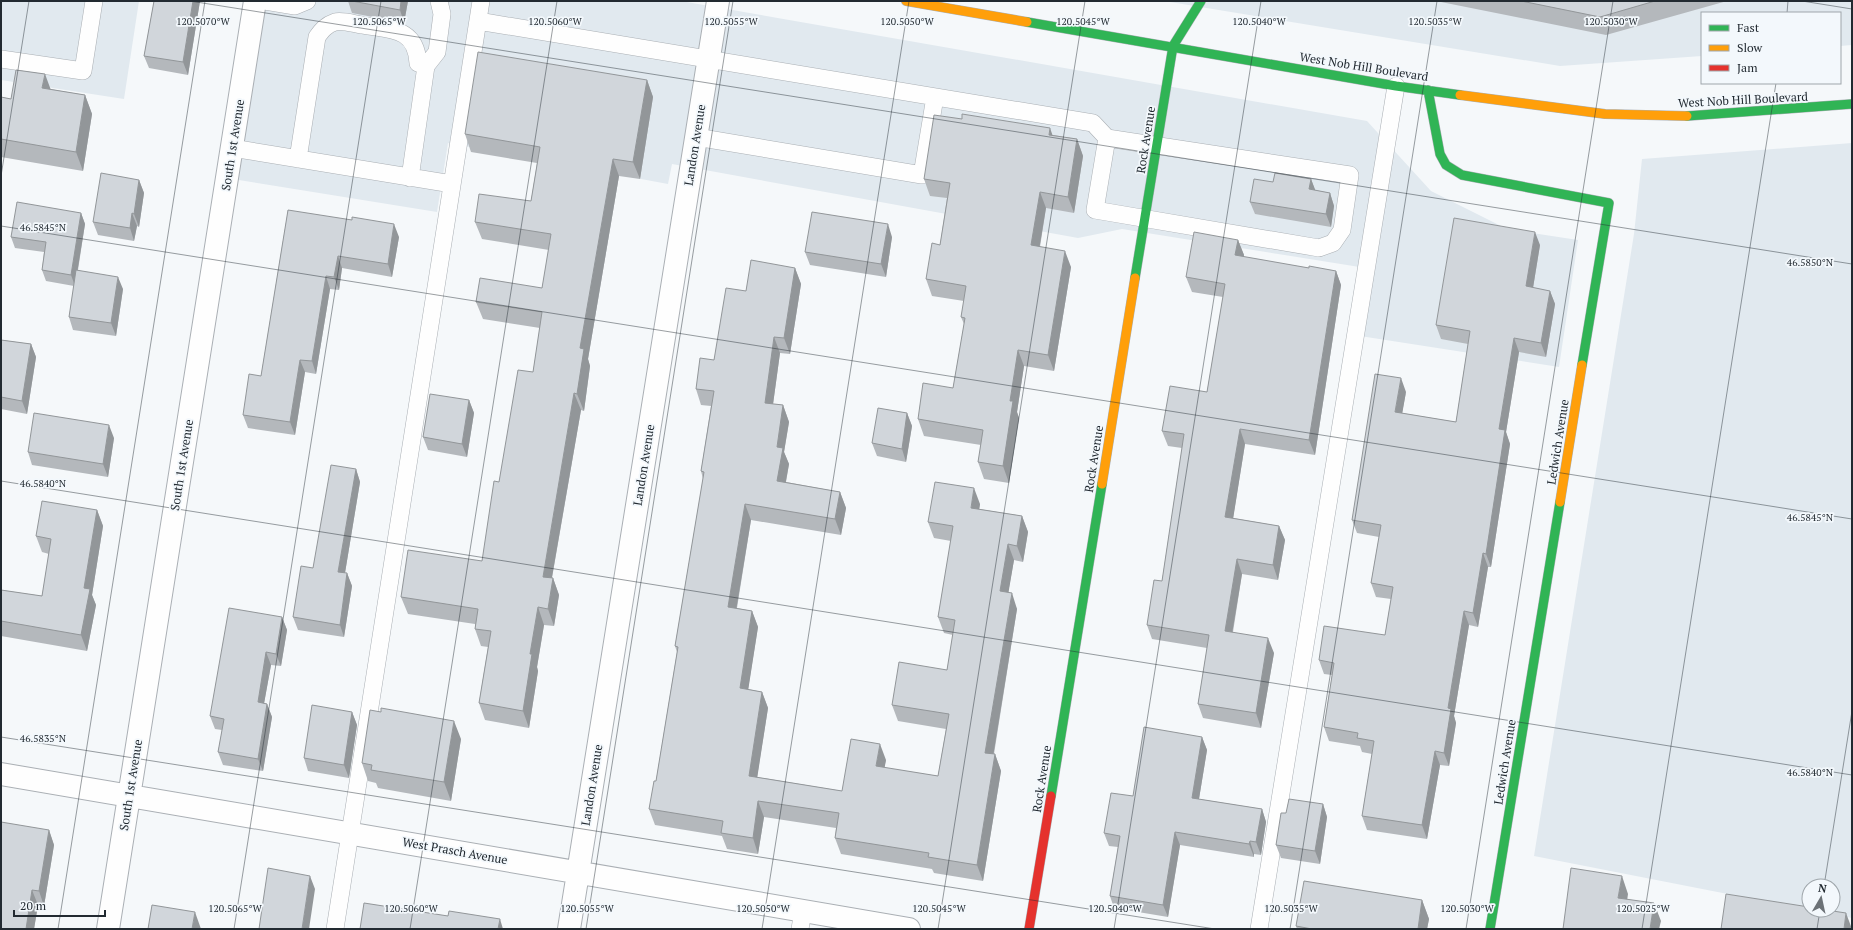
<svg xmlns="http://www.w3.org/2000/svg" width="1853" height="930" viewBox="0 0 1853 930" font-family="'PT Serif',serif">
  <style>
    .built { fill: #e1e9ef }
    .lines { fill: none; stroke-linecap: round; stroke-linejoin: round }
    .lane-casing { stroke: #aaafb4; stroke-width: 18 }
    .street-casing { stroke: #aaafb4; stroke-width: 24 }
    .fast-casing { stroke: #aaafb4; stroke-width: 10 }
    .slow-casing { stroke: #aaafb4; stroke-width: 10 }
    .jam-casing { stroke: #aaafb4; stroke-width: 10 }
    .lane { stroke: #fefefe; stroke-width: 17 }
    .street { stroke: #fefefe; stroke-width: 22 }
    .fast { stroke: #30b455; stroke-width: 9 }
    .slow { stroke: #ff9f0a; stroke-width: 9 }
    .jam { stroke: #e5322d; stroke-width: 9 }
    .wall { fill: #b4b8bc }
    .shaded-wall { fill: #929699 }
    .building { fill: #d1d6db; stroke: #929699 }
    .ticks { fill: none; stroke: #222a31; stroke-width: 1; stroke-opacity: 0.45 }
    .labels { text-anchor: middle; stroke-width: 3.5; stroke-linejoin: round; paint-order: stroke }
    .street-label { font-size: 12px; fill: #222a31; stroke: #f3f8fc }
    .ticks-label { font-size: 10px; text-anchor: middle; fill: #222a31; stroke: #f3f8fc; stroke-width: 3.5; stroke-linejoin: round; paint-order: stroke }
  </style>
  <rect width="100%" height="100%" fill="#f5f8fa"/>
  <path class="built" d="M 1,1 L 139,1 L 124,99 L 1,80 Z
    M 248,1 L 681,1 L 1367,121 L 1431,191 L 1507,229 L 1578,240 L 1559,367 L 1360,336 L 1372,269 L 1122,229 L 1078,238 L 672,164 L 668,184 L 448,143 L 437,212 L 220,177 Z
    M 1164,1 L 1852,1 L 1852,45 L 1840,46 L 1840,13 L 1702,13 L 1702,56 L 1560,66 Z
    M 1852,143 L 1852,918 L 1811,910 L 1833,910 L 1833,886 L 1809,886 L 1809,910 L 1534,856 L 1634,234 L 1642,159 Z"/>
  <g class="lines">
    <defs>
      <path id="lane" d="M 265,1 L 295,6 L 307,1
        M 478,21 L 1093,123 L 1107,138
        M 1,59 L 83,71 L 94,1
        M 696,137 L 922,175 L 935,97
        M 1107,138 L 1350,175 L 1342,230 L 1333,243 L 1319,248 L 1095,210 Z
        M 232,148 L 452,184
        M 298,159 L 317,37 C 322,30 326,25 335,22 C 342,20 355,24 362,25 C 390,30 416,27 418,63 L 426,66
        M 410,178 L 426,66 L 437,52 L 442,14 L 439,1
        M 335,929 L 481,1
        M 800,929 L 803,911
        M 1259,929 L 1396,86"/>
      <path id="street" d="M 1,774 L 909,929
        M 108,929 L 255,1
        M 569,929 L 718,1"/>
      <path id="fast" d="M 1027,22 L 1396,86 L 1460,95
        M 1428,90 L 1440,154 L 1446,165 L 1462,175 L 1609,203 L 1582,365
        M 1687,116 L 1852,104
        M 1135,278 L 1173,46 L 1201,1
        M 1051,796 L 1102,484
        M 1490,929 L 1560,502"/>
      <path id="slow" d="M 906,1 L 1027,22
        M 1460,95 L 1605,114 L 1687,116
        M 1102,484 L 1135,278
        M 1560,502 L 1582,365"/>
      <path id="jam" d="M 1029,929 L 1051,796"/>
    </defs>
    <use href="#lane" class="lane-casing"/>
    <use href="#street" class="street-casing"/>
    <use href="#fast" class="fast-casing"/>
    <use href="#slow" class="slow-casing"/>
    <use href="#jam" class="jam-casing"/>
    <use href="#lane" class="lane"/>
    <use href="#street" class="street"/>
    <use href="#fast" class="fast"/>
    <use href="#slow" class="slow"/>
    <use href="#jam" class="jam"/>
  </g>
  <path class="wall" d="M 154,1 L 200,1 L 188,75 L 149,68 L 144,56 Z
    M 348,1 L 408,1 L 404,23 L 352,13 Z
    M 1436,1 L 1727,1 L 1606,35 Z
    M 647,80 L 653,97 L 640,179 L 619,176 L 588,359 L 590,366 L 584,411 L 581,410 L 552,578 L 553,578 L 559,595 L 554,626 L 544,625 L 537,667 L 538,671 L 529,728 L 485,720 L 479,703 L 488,647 L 481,646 L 475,629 L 475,624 L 408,614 L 401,597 L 482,561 L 499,482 L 533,372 L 540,328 L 483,319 L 476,302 L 542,288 L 549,250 L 482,239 L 475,222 L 531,201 L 537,163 L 471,152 L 465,134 Z
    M 50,89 L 85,95 L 92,114 L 83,171 L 1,157 L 1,97 L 11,99 Z
    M 1053,135 L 1077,139 L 1083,156 L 1074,213 L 1046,208 L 1040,247 L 1071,267 L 1054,371 L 1024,366 L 1017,412 L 1019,418 L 1009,483 L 984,479 L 978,462 L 981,445 L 924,436 L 918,419 L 953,388 L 964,324 L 961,317 L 964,301 L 932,296 L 926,279 L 940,245 L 947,198 L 930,196 L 924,179 Z
    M 1311,179 L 1315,190 L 1330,193 L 1334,206 L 1331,227 L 1255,214 L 1250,202 L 1273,182 Z
    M 139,180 L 144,193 L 139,227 L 137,226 L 134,241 L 98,235 L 93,222 Z
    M 288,210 L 399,237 L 392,277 L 342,268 L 339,290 L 330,289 L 316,374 L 305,372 L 295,435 L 248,428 L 243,415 L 261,376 Z
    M 81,213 L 85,224 L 78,270 L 123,289 L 116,336 L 73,330 L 69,317 L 74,286 L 46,281 L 42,270 L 44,252 L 15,248 L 11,237 Z
    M 892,237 L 886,277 L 810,265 L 805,252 Z
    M 1238,240 L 1244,255 L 1243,257 L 1309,268 L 1336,271 L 1341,285 L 1315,455 L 1245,444 L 1233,518 L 1279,526 L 1285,540 L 1278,580 L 1242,574 L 1233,632 L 1274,653 L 1261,728 L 1203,718 L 1198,704 L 1207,648 L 1152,639 L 1147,625 L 1162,581 L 1182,448 L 1168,446 L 1162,431 L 1207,392 L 1223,297 L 1192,292 L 1186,277 Z
    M 1540,245 L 1533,288 L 1550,291 L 1555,304 L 1546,357 L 1519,352 L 1506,432 L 1510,444 L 1491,567 L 1488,567 L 1478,627 L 1469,625 L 1454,716 L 1456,723 L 1449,766 L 1440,765 L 1427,839 L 1367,830 L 1362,816 L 1372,754 L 1362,752 L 1360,746 L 1329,741 L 1324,727 L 1332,675 L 1324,674 L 1319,660 L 1385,635 L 1391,599 L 1376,597 L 1371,583 L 1379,537 L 1357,533 L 1352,520 L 1406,392 L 1402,413 L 1456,422 L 1468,344 L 1441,339 L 1436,325 Z
    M 795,268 L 801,284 L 790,354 L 780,353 L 773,404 L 783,405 L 789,422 L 784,452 L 789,464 L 786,482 L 840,492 L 846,508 L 841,535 L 751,520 L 737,608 L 752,611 L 758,627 L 748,689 L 762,692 L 768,708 L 757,777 L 842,791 L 886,760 L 884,768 L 938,776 L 946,729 L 898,721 L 892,705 L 947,670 L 953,635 L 944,633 L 938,617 L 951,541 L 934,538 L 928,522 L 980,504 L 979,509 L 1022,516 L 1028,532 L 1023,562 L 1014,560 L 1008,593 L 1017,609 L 994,754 L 995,754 L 1001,771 L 983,881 L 934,873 L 932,869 L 841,854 L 835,838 L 836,828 L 764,817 L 758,854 L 727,849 L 722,836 L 655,825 L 649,809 L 656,781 L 677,652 L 675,646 L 703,479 L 701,471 L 711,406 L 701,405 L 696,389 L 714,360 L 746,291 Z
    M 1,340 L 31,344 L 36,357 L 27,414 L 1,409 Z
    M 469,400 L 474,413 L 467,457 L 428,450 L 423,437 Z
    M 907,413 L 912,426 L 906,462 L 877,456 L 872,443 Z
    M 114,438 L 108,477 L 32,465 L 28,452 Z
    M 356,469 L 360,482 L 345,573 L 347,573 L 352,586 L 344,637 L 298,630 L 293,617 L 313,568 Z
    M 97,510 L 103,526 L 92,595 L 96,605 L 87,651 L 1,636 L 1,590 L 42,596 L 49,554 L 42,552 L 36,536 Z
    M 282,617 L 287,630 L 281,666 L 271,665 L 264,703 L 267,704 L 272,717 L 263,771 L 223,765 L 218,752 L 222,730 L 215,729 L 210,716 Z
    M 352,712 L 357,725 L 349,778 L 308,771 L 304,758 Z
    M 1202,737 L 1207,750 L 1199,799 L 1262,809 L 1266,822 L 1261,855 L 1254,854 L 1254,857 L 1180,845 L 1168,917 L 1114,908 L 1110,896 L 1118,847 L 1109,846 L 1104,833 L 1133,796 Z
    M 461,739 L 451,801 L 378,788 L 376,783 L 368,781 L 362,763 Z
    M 1323,804 L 1327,817 L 1320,864 L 1281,858 L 1276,845 L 1286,813 Z
    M 49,830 L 54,845 L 44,906 L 38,905 L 34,929 L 1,929 Z
    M 1422,900 L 1429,919 L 1427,929 L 1297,929 L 1296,926 Z"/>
  <path class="shaded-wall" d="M 193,1 L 200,1 L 188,75 L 183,62 Z
    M 401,1 L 408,1 L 404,23 L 400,10 Z
    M 45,74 L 52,93 L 42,88 Z
    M 647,80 L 653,97 L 640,179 L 633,162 Z
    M 85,95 L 92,114 L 83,171 L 76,152 Z
    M 1050,128 L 1056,145 L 1049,135 Z
    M 1077,139 L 1083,156 L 1074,213 L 1068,197 Z
    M 613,159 L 619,176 L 588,359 L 590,366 L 584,411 L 577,394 L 580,348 Z
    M 1311,179 L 1316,192 L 1309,189 Z
    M 139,180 L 144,193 L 139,227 L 134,214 Z
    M 1040,192 L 1046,208 L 1037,262 L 1031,245 Z
    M 1330,193 L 1334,206 L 1331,227 L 1326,214 Z
    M 81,213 L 85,224 L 75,286 L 71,275 Z
    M 132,213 L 137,226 L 134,241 L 130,228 Z
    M 394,224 L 399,237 L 392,277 L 388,264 Z
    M 888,224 L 892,237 L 886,277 L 881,264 Z
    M 1535,232 L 1540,245 L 1531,300 L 1526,286 Z
    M 1238,240 L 1244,255 L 1241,270 L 1235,255 Z
    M 1065,251 L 1071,267 L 1054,371 L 1048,355 Z
    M 338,256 L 342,268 L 339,290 L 334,277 Z
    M 795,268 L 801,284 L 790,354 L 784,338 Z
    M 1336,271 L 1341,285 L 1315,455 L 1309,440 Z
    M 326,276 L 330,289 L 316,374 L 312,361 Z
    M 118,277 L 123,289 L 116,336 L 111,323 Z
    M 1550,291 L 1555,304 L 1546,357 L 1541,343 Z
    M 774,337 L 780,353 L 771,419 L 765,403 Z
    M 1514,338 L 1519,352 L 1506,432 L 1510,444 L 1491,567 L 1486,554 L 1499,429 Z
    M 31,344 L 36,357 L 27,414 L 22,401 Z
    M 1018,350 L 1024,366 L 1017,412 L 1019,418 L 1009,483 L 1003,466 L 1010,401 Z
    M 300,360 L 305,372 L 295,435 L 290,422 Z
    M 1401,378 L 1406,392 L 1400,426 L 1395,412 Z
    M 574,393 L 581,410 L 549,594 L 543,577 Z
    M 469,400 L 474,413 L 467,457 L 462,444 Z
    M 783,405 L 789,422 L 784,452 L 789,464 L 783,497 L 777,481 L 777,447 Z
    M 907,413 L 912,426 L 906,462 L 902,449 Z
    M 109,425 L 114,438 L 108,477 L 103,464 Z
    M 1240,429 L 1245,444 L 1231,532 L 1225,517 Z
    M 356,469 L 360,482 L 343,585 L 338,572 Z
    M 974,488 L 980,504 L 977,524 L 971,508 Z
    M 840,492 L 846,508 L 841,535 L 835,519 Z
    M 745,504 L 751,520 L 734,623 L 728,607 Z
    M 97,510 L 103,526 L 92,595 L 96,605 L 87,651 L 81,635 L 84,588 Z
    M 1022,516 L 1028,532 L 1023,562 L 1017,546 Z
    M 1279,526 L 1285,540 L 1278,580 L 1273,565 Z
    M 1008,544 L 1014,560 L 1006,607 L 1000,591 Z
    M 1483,553 L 1488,567 L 1478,627 L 1473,613 Z
    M 1237,559 L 1242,574 L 1230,646 L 1225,631 Z
    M 347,573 L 352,586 L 344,637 L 340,625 Z
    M 553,578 L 559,595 L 554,626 L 548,609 Z
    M 1012,593 L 1017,609 L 991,769 L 985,753 Z
    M 538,607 L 544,625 L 537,667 L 538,671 L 529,728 L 523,711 L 530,654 Z
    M 752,611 L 758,627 L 746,704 L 740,688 Z
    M 1464,611 L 1469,625 L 1454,716 L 1456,723 L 1449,766 L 1444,753 L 1448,708 Z
    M 282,617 L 287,630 L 281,666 L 276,654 Z
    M 1268,638 L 1274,653 L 1261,728 L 1256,713 Z
    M 266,652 L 271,665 L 262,715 L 258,702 Z
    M 762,692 L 768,708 L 755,792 L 749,776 Z
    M 267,704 L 272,717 L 263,771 L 258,759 Z
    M 352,712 L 357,725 L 349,778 L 344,765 Z
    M 454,721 L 461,739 L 451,801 L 444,782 Z
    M 1202,737 L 1207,750 L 1197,811 L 1192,798 Z
    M 880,744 L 886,760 L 882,782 L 876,766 Z
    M 1435,751 L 1440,765 L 1427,839 L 1422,825 Z
    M 995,754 L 1001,771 L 983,881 L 977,865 Z
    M 758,801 L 764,817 L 758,854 L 753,838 Z
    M 1323,804 L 1327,817 L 1320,864 L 1315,851 Z
    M 1262,809 L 1266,822 L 1261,855 L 1256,842 Z
    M 49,830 L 54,845 L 44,906 L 39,891 Z
    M 1175,832 L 1180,845 L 1168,917 L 1163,905 Z
    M 1250,841 L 1254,854 L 1254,857 L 1249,844 Z
    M 310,876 L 315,889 L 309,929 L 302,929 Z
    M 1622,876 L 1628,894 L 1625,915 L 1618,898 Z
    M 32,890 L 38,905 L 34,929 L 26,929 Z
    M 1422,900 L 1429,919 L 1427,929 L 1418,929 Z
    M 1654,903 L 1661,921 L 1659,929 L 1650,929 Z
    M 195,912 L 201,929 L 192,929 Z
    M 1846,913 L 1852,929 L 1844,929 Z
    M 500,919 L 503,929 L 498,929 Z"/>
  <path class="building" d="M 154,1 L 193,1 L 183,62 L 144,56 Z
    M 352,1 L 401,1 L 400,10 Z
    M 1521,1 L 1655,1 L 1600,17 Z
    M 478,52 L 647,80 L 633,162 L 613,159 L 580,348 L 584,349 L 577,394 L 574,393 L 543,577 L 553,578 L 548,609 L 538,607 L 530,654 L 532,654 L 523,711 L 479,703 L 491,631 L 475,629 L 478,609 L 401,597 L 408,550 L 482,561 L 494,481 L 499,482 L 518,370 L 533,372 L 542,312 L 476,302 L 480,278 L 542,288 L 551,234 L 475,222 L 479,194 L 531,201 L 540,147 L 465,134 Z
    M 16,70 L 45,74 L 42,88 L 85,95 L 76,152 L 1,139 L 1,97 L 11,99 Z
    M 962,114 L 1050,128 L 1049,135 L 1077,139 L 1068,197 L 1040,192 L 1031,245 L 1065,251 L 1048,355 L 1018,350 L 1010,401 L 1013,401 L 1003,466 L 978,462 L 983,430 L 918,419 L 923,383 L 953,388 L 965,318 L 961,317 L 966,286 L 926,279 L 932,243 L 940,245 L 950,183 L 924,179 L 934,115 L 962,119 Z
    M 101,173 L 139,180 L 134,214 L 132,213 L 130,228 L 93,222 Z
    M 1275,173 L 1311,179 L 1309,189 L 1330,193 L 1326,214 L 1250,202 L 1254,179 L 1273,182 Z
    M 17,202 L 81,213 L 71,275 L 42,270 L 46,242 L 11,237 Z
    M 288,210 L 352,220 L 352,217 L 394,224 L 388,264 L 338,256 L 334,277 L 326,276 L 312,361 L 300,360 L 290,422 L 243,415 L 249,374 L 261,376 Z
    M 812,212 L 888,224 L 881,264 L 805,252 Z
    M 1454,218 L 1535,232 L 1526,286 L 1550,291 L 1541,343 L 1514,338 L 1499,429 L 1505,430 L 1486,554 L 1483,553 L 1473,613 L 1464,611 L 1448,708 L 1451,709 L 1444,753 L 1435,751 L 1422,825 L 1362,816 L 1374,741 L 1357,738 L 1358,733 L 1324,727 L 1334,663 L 1319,660 L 1324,626 L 1385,635 L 1393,587 L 1371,583 L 1381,525 L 1352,520 L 1375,374 L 1401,378 L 1395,412 L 1456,422 L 1470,331 L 1436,325 Z
    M 1194,232 L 1238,240 L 1235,255 L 1309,268 L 1309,266 L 1336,271 L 1309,440 L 1240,429 L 1225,517 L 1279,526 L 1273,565 L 1237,559 L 1225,631 L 1268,638 L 1256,713 L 1198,704 L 1209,635 L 1147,625 L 1154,580 L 1162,581 L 1184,434 L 1162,431 L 1170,386 L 1207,392 L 1225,284 L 1186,277 Z
    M 751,260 L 795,268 L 784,338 L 774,337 L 765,403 L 783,405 L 777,447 L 783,448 L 777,481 L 840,492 L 835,519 L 745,504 L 728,607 L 752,611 L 740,688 L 762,692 L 749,776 L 842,791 L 851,739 L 880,744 L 876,766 L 938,776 L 949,714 L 892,705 L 899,662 L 947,670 L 955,620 L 938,617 L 953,526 L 928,522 L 935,482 L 974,488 L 971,508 L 1022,516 L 1017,546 L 1008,544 L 1000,591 L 1012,593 L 985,753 L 995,754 L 977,865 L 928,857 L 929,853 L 835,838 L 839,813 L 758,801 L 753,838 L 721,833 L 723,821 L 649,809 L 654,781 L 656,781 L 678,647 L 675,646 L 704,472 L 701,471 L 714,391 L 696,389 L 700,358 L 714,360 L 726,288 L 746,291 Z
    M 76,270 L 118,277 L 111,323 L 69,317 Z
    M 1,340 L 31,344 L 22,401 L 1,397 Z
    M 430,394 L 469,400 L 462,444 L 423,437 Z
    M 878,408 L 907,413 L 902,449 L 872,443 Z
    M 34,413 L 109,425 L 103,464 L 28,452 Z
    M 331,465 L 356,469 L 338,572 L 347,573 L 340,625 L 293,617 L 301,566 L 313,568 Z
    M 42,501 L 97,510 L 84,588 L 90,589 L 81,635 L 1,621 L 1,590 L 42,596 L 51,539 L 36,536 Z
    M 229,608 L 282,617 L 276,654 L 266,652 L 258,702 L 267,704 L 258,759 L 218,752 L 224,719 L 210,716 Z
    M 312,705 L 352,712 L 344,765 L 304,758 Z
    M 381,708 L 454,721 L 444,782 L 371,770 L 372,765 L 362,763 L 370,710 L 381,712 Z
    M 1144,727 L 1202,737 L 1192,798 L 1262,809 L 1256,842 L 1250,841 L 1249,844 L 1175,832 L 1163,905 L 1110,896 L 1120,836 L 1104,833 L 1111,793 L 1133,796 Z
    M 1289,799 L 1323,804 L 1315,851 L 1276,845 L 1281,813 L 1286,813 Z
    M 1,822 L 49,830 L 39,891 L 32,890 L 26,929 L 1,929 Z
    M 268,868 L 310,876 L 302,929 L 259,929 Z
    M 1571,868 L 1622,876 L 1618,898 L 1654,903 L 1650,929 L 1563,929 Z
    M 1304,881 L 1422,900 L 1418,929 L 1312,929 L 1296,926 Z
    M 1726,894 L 1809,907 L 1809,910 L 1826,910 L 1846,913 L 1844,929 L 1721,929 Z
    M 364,903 L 448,916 L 449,911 L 500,919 L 498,929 L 360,929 Z
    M 152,905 L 195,912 L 192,929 L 148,929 Z"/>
  <path class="ticks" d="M 190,1 L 1852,264M 1802,1 L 1852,9M 1787,13 L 1788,1M 1,176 L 29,1M 1,226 L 1852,519M 1,481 L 1852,775M 1,737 L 1215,929M 1824,886 L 1852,711M 58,929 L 205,1M 234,929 L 381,1M 410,929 L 557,1M 586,929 L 733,1M 762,929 L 909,1M 938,929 L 1085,1M 1114,929 L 1261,1M 1290,929 L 1437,1M 1466,929 L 1613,1M 1642,929 L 1776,83M 1817,929 L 1820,910"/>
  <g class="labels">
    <g class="street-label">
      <text transform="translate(1364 67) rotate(9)" y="4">West Nob Hill Boulevard</text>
      <text transform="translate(1743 100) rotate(-3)" y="4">West Nob Hill Boulevard</text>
      <text transform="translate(1146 140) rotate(-81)" y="4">Rock Avenue</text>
      <text transform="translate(233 145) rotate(-81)" y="4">South 1st Avenue</text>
      <text transform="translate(695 145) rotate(-81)" y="4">Landon Avenue</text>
      <text transform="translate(1558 442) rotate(-81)" y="4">Ledwich Avenue</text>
      <text transform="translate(1094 459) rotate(-81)" y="4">Rock Avenue</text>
      <text transform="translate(182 465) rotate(-81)" y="4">South 1st Avenue</text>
      <text transform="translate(644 465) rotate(-81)" y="4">Landon Avenue</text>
      <text transform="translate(1505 762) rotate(-81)" y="4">Ledwich Avenue</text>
      <text transform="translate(1042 779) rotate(-81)" y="4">Rock Avenue</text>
      <text transform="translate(131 785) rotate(-81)" y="4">South 1st Avenue</text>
      <text transform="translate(592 785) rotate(-81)" y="4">Landon Avenue</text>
      <text transform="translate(455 851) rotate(10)" y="4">West Prasch Avenue</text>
    </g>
  </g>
  <g class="ticks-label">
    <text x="1083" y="25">120.5045°W</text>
    <text x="1259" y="25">120.5040°W</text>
    <text x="1435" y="25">120.5035°W</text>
    <text x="203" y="25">120.5070°W</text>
    <text x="379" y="25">120.5065°W</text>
    <text x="555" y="25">120.5060°W</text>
    <text x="731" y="25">120.5055°W</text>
    <text x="907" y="25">120.5050°W</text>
    <text x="1611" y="25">120.5030°W</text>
    <text x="43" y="231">46.5845°N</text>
    <text x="1810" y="266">46.5850°N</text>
    <text x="43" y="487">46.5840°N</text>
    <text x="1810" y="521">46.5845°N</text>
    <text x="43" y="742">46.5835°N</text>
    <text x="1810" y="776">46.5840°N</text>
    <text x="235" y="912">120.5065°W</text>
    <text x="411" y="912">120.5060°W</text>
    <text x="587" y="912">120.5055°W</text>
    <text x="763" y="912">120.5050°W</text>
    <text x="939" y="912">120.5045°W</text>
    <text x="1115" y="912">120.5040°W</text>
    <text x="1291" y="912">120.5035°W</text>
    <text x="1467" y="912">120.5030°W</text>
    <text x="1643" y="912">120.5025°W</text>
  </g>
  <rect width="1853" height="930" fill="none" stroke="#222a31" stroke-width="4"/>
  <rect x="1701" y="12" width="140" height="72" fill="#f3f8fc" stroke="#9fa6ab"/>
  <rect x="1709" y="25" width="20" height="6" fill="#30b455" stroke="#9fa6ab"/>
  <text x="1737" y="32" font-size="12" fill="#222a31">Fast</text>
  <rect x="1709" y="45" width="20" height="6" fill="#ff9f0a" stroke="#9fa6ab"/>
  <text x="1737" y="52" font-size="12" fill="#222a31">Slow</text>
  <rect x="1709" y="65" width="20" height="6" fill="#e5322d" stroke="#9fa6ab"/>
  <text x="1737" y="72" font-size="12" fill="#222a31">Jam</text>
  <g transform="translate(1821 898) rotate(9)"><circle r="19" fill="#f3f8fc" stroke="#9fa6ab"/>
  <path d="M0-3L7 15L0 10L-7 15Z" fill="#6c7277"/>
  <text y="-6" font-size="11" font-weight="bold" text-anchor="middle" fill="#222a31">N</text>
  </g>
  <path d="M14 910v6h91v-6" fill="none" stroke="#222a31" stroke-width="2"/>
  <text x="20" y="910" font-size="12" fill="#222a31" stroke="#f3f8fc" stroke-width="3" paint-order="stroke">20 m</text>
</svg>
